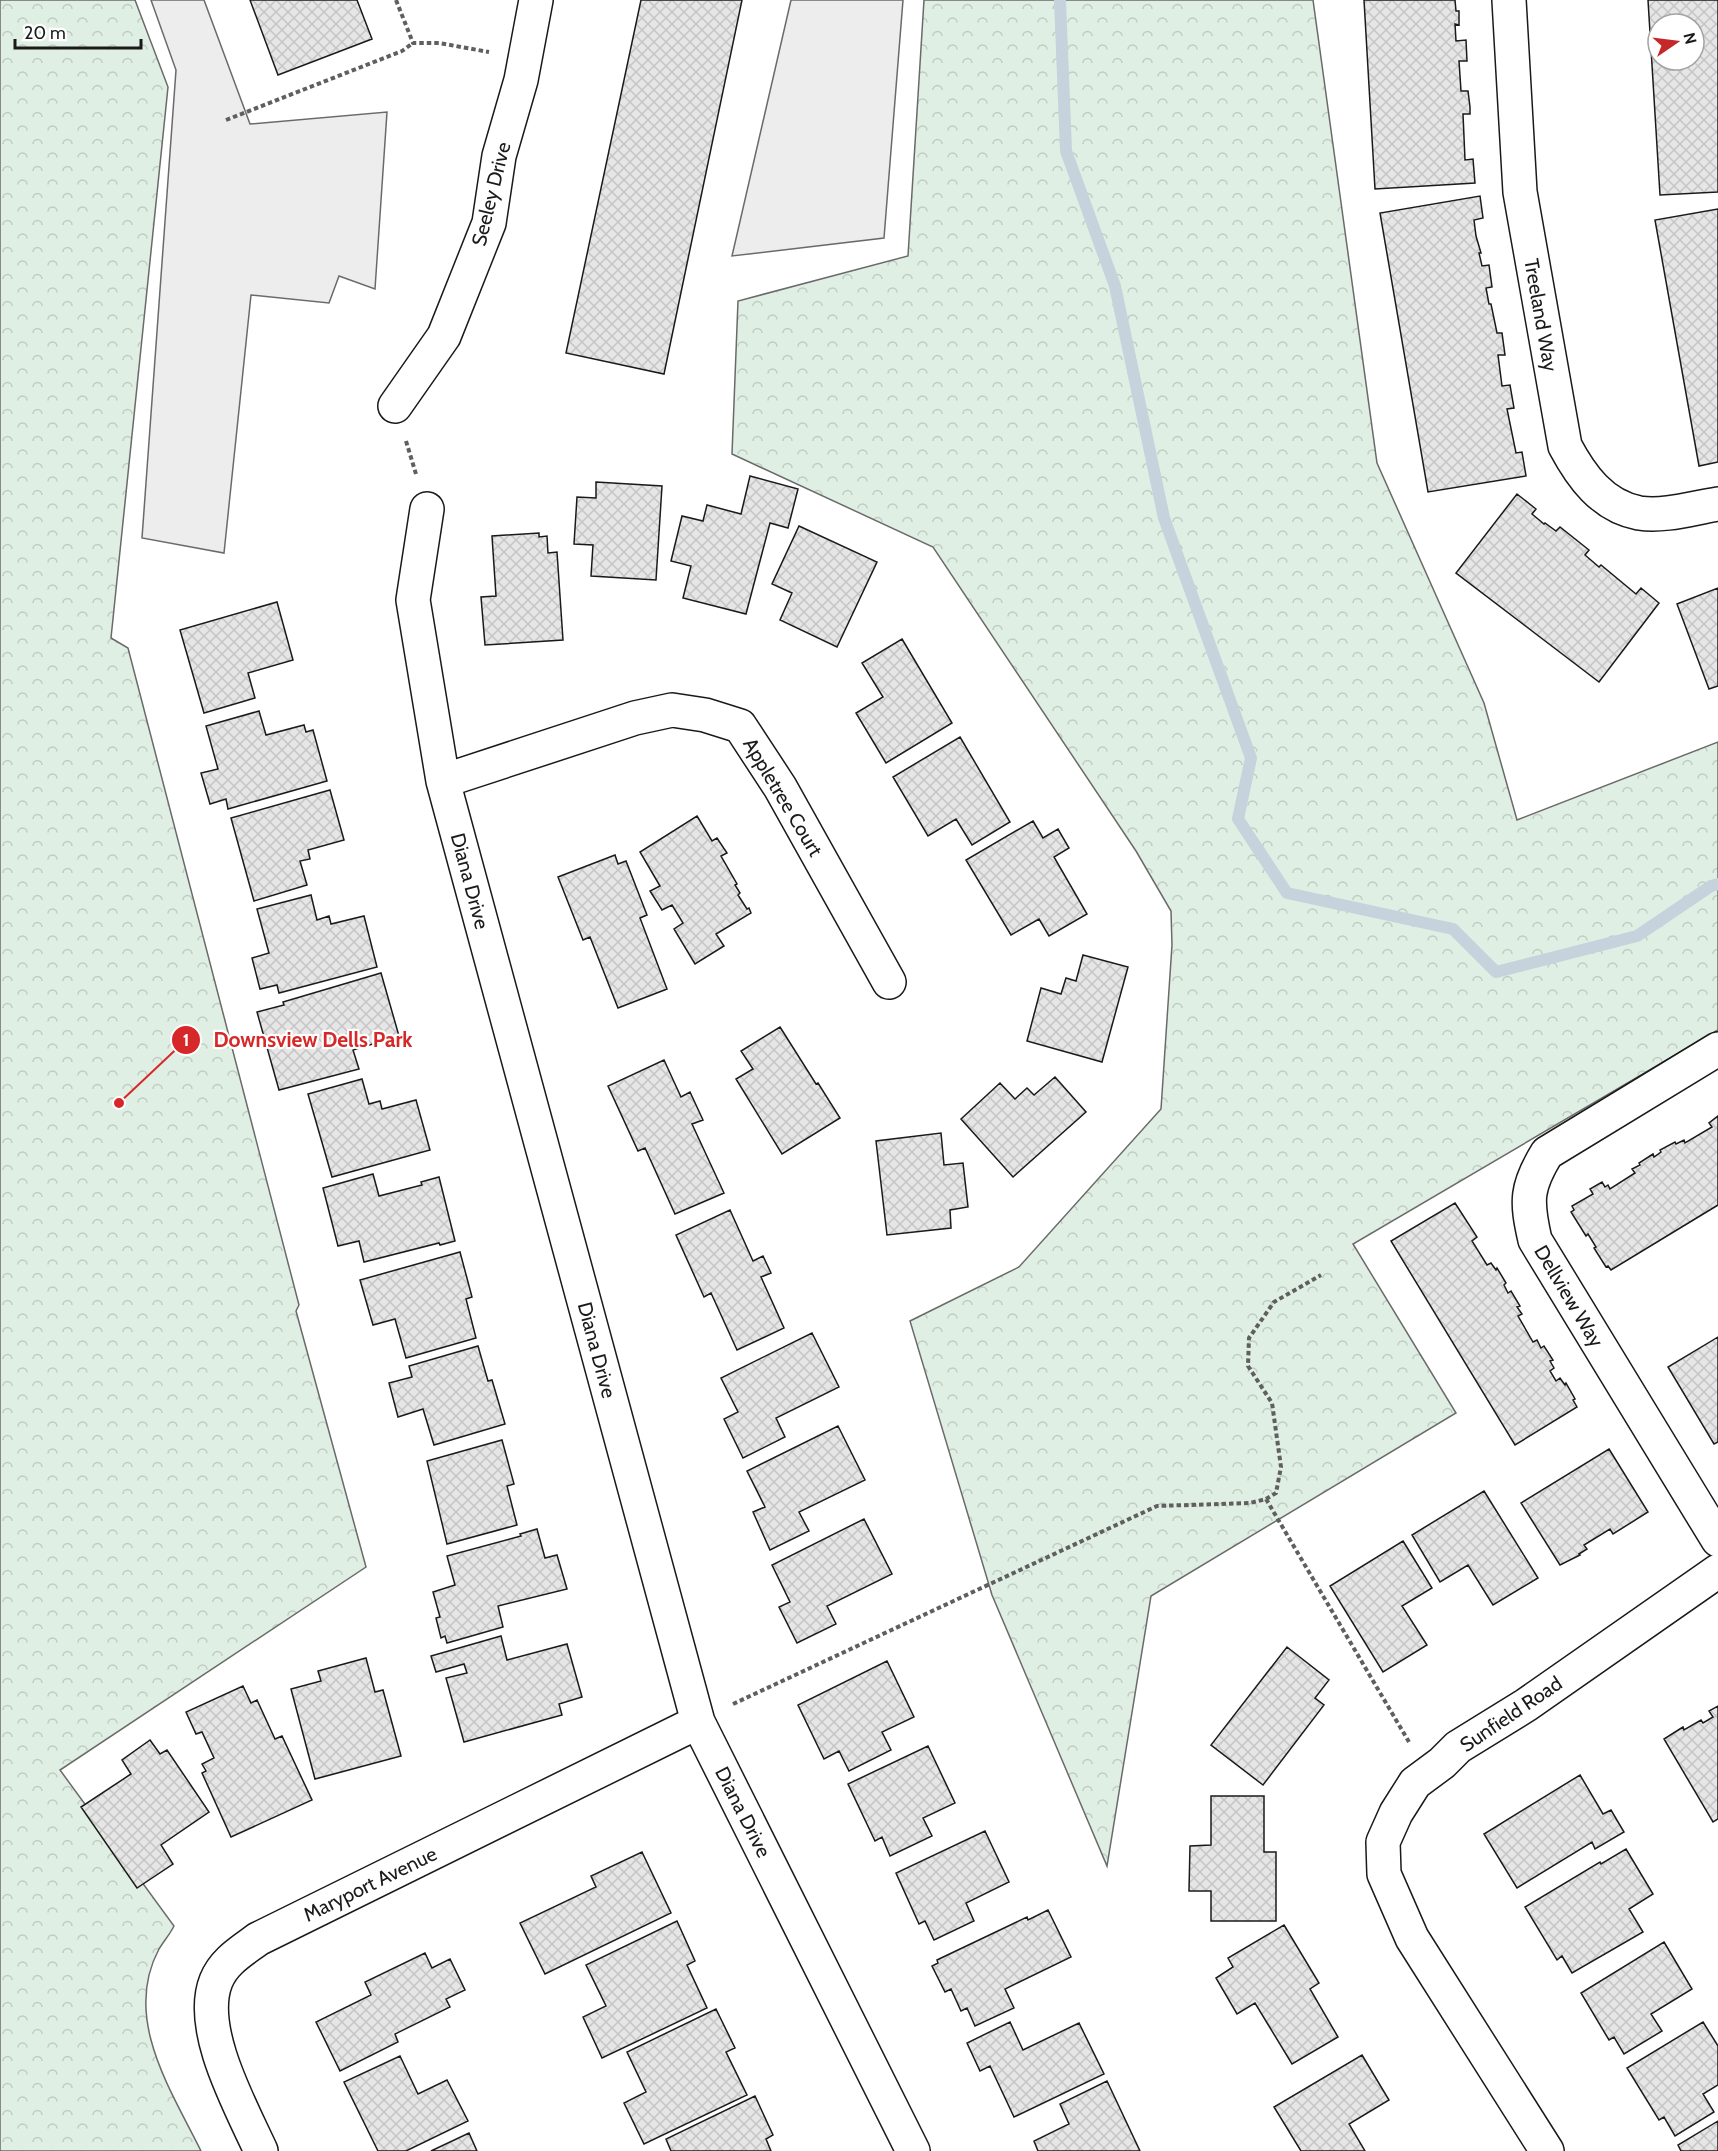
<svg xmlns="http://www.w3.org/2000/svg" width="1718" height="2151" viewBox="0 0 1718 2151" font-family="Cabin,sans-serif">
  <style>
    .forest { fill: url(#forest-crowns); stroke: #6a6a6a; stroke-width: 1.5 }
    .parking { fill: #ededed; stroke: #6a6a6a; stroke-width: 1.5 }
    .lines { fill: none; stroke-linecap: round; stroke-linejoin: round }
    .stream { stroke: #c6d2dc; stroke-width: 12 }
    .building { fill: url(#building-cross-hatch); stroke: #1a1a1a; stroke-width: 1.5; fill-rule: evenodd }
    .minor-casing { stroke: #1a1a1a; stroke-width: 36 }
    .path { stroke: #5f5f5f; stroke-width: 4; stroke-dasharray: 4.5 3; stroke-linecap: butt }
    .minor { stroke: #fff; stroke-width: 33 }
    .labels { text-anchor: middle; stroke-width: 4.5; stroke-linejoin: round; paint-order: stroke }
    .street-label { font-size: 20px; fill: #1a1a1a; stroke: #fff }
    .leader { fill: none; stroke: #d62828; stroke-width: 2 }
    .callout-dot { fill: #d62828; stroke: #fff; stroke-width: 2 }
    .mark-label { font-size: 18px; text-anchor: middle; font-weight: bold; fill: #fff }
    .callout-label { font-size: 21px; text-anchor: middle; font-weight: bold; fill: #d62828; stroke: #fff; stroke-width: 4.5; stroke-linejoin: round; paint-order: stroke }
  </style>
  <defs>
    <pattern id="forest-crowns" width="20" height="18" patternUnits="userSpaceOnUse" patternTransform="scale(1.5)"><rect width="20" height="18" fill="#e0efe3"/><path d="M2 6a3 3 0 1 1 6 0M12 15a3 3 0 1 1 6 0" fill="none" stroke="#c0ccc2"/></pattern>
    <pattern id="building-cross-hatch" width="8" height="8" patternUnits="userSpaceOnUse" patternTransform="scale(1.5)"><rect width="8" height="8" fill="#e6e6e6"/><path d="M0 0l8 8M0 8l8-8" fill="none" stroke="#c5c5c5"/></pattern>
  </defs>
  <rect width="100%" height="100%" fill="#fff"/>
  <path class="forest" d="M 0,0 L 135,0 L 168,87 L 111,638 L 128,648 L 299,1305 L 296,1311 L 366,1567 L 60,1770 L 174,1926 C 170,1934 164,1941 159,1949 C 122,2018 171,2090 201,2151 L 0,2151 Z
    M 924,0 L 1313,0 L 1377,463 L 1484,703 L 1517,820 L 1718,742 L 1718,1030 L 1353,1244 L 1456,1413 L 1151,1596 L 1107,1866 L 992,1595 L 910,1321 L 1019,1267 L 1161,1109 L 1172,945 L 1171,911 L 1136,851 L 933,547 L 732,454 L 738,301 L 908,256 Z"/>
  <path class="parking" d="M 151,0 L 204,0 L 250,124 L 387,112 L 375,289 L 339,276 L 329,303 L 251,295 L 224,553 L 142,538 L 176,70 Z
    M 791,0 L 903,0 L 884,238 L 732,256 Z"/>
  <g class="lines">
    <path class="stream" d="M 1060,0 L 1066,151 L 1115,286 L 1164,518 L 1251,758 L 1238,819 L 1287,893 L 1453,929 L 1496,972 L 1637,936 L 1711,886 L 1718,884"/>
  </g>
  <path class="building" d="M 250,0 L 357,0 L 372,39 L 278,75 Z
    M 641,0 L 742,0 L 664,374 L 566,353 Z
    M 1364,0 L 1455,0 L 1456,11 L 1459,11 L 1459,25 L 1455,24 L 1456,41 L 1466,40 L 1467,61 L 1459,61 L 1461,91 L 1468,91 L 1470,107 L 1470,114 L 1463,114 L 1465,160 L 1473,159 L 1475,183 L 1375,189 Z
    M 1648,0 L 1718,0 L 1718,192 L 1660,195 ZM 1658,24 L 1694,24 L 1694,60 L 1658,60 Z
    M 1480,196 L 1483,218 L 1474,220 L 1476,236 L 1481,253 L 1479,253 L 1482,266 L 1489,265 L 1492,287 L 1486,288 L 1489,304 L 1491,304 L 1497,333 L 1502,333 L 1505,355 L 1498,355 L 1502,386 L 1510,385 L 1514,408 L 1507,409 L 1516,453 L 1522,452 L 1526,476 L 1428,492 L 1380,213 Z
    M 1718,209 L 1718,462 L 1699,466 L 1655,220 Z
    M 750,476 L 798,489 L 788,528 L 770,523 L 746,614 L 683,598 L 691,566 L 671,561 L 682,516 L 703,521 L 707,505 L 741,514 Z
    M 596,482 L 662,486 L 656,580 L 591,576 L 593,545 L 574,544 L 577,497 L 596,498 Z
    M 1517,494 L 1536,509 L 1532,514 L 1544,524 L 1545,523 L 1556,531 L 1560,527 L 1589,550 L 1585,555 L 1599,567 L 1601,565 L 1636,594 L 1641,588 L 1659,603 L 1599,682 L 1456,573 Z
    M 799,526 L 877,562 L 837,647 L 780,620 L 792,593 L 772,584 Z
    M 539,533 L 539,537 L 547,536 L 548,553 L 557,552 L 563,640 L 485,645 L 481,597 L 496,596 L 492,536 Z
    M 1718,588 L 1718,686 L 1709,689 L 1677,604 Z
    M 277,602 L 293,660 L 248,673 L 255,698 L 204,713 L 180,630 Z
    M 902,639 L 952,723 L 886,763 L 856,713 L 883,697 L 862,663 Z
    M 259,711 L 266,735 L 304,725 L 306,732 L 313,730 L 327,781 L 228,809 L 226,799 L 210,804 L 201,773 L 218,769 L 206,726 Z
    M 960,737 L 1010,822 L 972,845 L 956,819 L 928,836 L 893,777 Z
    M 330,790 L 344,840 L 308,850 L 310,859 L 300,861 L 307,885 L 254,901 L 231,818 Z
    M 697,816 L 712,841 L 717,838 L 727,853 L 721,856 L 737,884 L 735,885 L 740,893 L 738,895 L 747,909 L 749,908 L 751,913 L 716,934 L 724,946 L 695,964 L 674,929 L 683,923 L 672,905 L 662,910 L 650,891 L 660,886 L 640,852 Z
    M 1033,821 L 1043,838 L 1058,829 L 1069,848 L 1054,857 L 1087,914 L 1049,936 L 1039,919 L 1011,935 L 966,860 Z
    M 615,855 L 618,864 L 626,861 L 647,915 L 640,918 L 667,989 L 618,1008 L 590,937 L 583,940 L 558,877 Z
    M 311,895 L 317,920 L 329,916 L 331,924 L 364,916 L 377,967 L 279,993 L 277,985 L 260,989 L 252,958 L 269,953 L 257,909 Z
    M 1083,955 L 1128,967 L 1102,1062 L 1027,1041 L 1041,988 L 1061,994 L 1066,978 L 1076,981 Z
    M 381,973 L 399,1036 L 353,1050 L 359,1069 L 279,1090 L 257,1012 L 284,1005 L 283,1002 Z
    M 780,1027 L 816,1084 L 818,1083 L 840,1118 L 782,1154 L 736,1079 L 753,1069 L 741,1051 Z
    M 664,1060 L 681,1097 L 690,1092 L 703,1120 L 692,1124 L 724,1193 L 675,1214 L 645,1148 L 638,1151 L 608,1086 Z
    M 1055,1077 L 1086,1112 L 1013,1177 L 961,1119 L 1000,1083 L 1015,1099 L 1027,1088 L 1034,1095 Z
    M 362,1079 L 369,1104 L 380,1101 L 382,1109 L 416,1100 L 430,1150 L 332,1177 L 308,1094 Z
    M 1718,1116 L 1718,1205 L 1611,1270 L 1608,1266 L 1606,1267 L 1594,1248 L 1596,1247 L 1588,1234 L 1586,1236 L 1571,1212 L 1574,1210 L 1572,1206 L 1593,1194 L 1590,1189 L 1602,1182 L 1605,1187 L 1608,1185 L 1610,1189 L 1635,1173 L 1632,1169 L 1640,1165 L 1639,1163 L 1653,1154 L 1654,1157 L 1661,1152 L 1660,1150 L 1675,1142 L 1676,1144 L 1684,1140 L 1685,1143 L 1712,1127 L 1709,1123 Z
    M 941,1133 L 944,1165 L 963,1163 L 968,1207 L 950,1210 L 951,1228 L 887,1235 L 876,1141 Z
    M 373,1174 L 379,1196 L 422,1185 L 421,1182 L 439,1177 L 455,1241 L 440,1245 L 439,1243 L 364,1262 L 359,1241 L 338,1246 L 323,1188 Z
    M 1455,1203 L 1477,1237 L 1472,1241 L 1487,1265 L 1491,1263 L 1496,1270 L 1497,1268 L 1506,1283 L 1504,1285 L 1508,1293 L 1511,1291 L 1520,1306 L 1517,1307 L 1522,1314 L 1518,1316 L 1533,1342 L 1537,1340 L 1541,1348 L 1544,1346 L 1553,1360 L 1550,1361 L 1554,1368 L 1550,1371 L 1556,1381 L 1560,1378 L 1565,1385 L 1566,1383 L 1575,1399 L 1573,1400 L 1577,1407 L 1515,1445 L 1391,1241 Z
    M 730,1210 L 753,1261 L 763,1256 L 771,1273 L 761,1277 L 784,1328 L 737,1350 L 711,1293 L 704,1297 L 676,1235 Z
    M 460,1252 L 472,1297 L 466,1299 L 476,1338 L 406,1358 L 395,1319 L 373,1325 L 360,1280 Z
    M 812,1333 L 839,1387 L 776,1418 L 785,1437 L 743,1458 L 724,1419 L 738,1412 L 721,1378 Z
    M 1718,1337 L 1718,1442 L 1714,1444 L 1668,1367 Z
    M 478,1346 L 488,1381 L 492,1380 L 505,1424 L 434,1445 L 423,1409 L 398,1417 L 389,1383 L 412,1377 L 409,1366 Z
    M 838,1426 L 865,1480 L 799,1512 L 809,1531 L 770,1550 L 753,1512 L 765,1507 L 747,1471 Z
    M 502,1440 L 514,1484 L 507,1486 L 517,1525 L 447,1544 L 427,1461 Z
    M 1609,1449 L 1648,1512 L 1613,1534 L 1610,1529 L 1584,1545 L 1587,1549 L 1579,1554 L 1580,1555 L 1560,1565 L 1521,1503 Z
    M 1484,1491 L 1538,1578 L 1493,1605 L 1468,1565 L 1440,1582 L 1412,1535 Z
    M 864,1519 L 892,1574 L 827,1606 L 836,1624 L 797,1643 L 779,1607 L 790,1602 L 772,1565 Z
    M 537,1529 L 545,1558 L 557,1555 L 567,1589 L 498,1606 L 503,1627 L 447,1643 L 445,1636 L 441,1638 L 436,1618 L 440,1617 L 433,1592 L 455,1585 L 447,1556 L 521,1536 L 520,1534 Z
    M 1403,1541 L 1432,1588 L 1402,1606 L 1427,1645 L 1383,1672 L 1330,1586 Z
    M 501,1636 L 507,1660 L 567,1644 L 582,1697 L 559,1704 L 562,1715 L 464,1742 L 446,1678 L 467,1673 L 464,1664 L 436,1672 L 431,1656 Z
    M 1287,1647 L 1329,1680 L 1315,1698 L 1324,1705 L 1263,1785 L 1211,1745 Z
    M 366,1658 L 375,1692 L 383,1690 L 401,1756 L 315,1779 L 291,1689 L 321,1681 L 318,1671 Z
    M 887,1661 L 914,1717 L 882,1732 L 891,1750 L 849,1771 L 839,1751 L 824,1759 L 798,1705 Z
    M 243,1686 L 251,1703 L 257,1700 L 275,1739 L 282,1736 L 312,1800 L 231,1837 L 202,1773 L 206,1771 L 202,1764 L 214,1758 L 202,1732 L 196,1734 L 186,1712 Z
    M 1718,1706 L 1718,1819 L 1713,1822 L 1664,1739 L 1683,1727 L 1684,1730 L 1701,1720 L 1703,1723 L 1713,1717 L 1709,1711 Z
    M 150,1740 L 160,1754 L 167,1750 L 209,1812 L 161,1845 L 173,1864 L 137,1888 L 81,1807 L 131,1774 L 122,1760 Z
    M 928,1746 L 955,1803 L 923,1818 L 932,1836 L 890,1856 L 882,1837 L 875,1841 L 848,1784 Z
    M 1580,1775 L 1603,1814 L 1611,1810 L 1624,1832 L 1595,1849 L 1592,1842 L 1517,1888 L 1484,1834 Z
    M 1211,1796 L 1264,1796 L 1264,1852 L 1276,1852 L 1276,1921 L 1211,1921 L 1211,1891 L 1189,1891 L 1190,1846 L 1211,1845 Z
    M 985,1831 L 1009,1882 L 966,1903 L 974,1921 L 934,1940 L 925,1921 L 919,1924 L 896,1873 Z
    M 1626,1849 L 1653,1894 L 1629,1909 L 1643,1932 L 1572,1973 L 1562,1956 L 1557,1960 L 1525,1907 L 1600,1862 L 1601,1864 Z
    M 642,1852 L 671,1913 L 545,1974 L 520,1923 L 596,1887 L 591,1876 Z
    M 1048,1910 L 1071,1957 L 1005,1989 L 1014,2008 L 975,2026 L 967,2008 L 961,2011 L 951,1989 L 945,1992 L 932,1966 L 938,1963 L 937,1960 L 1027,1917 L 1028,1920 Z
    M 677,1921 L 695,1961 L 687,1965 L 707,2008 L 602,2058 L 583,2017 L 606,2006 L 586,1965 Z
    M 1284,1925 L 1319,1983 L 1310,1989 L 1338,2037 L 1292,2064 L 1255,2003 L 1237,2014 L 1216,1978 L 1233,1967 L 1228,1958 Z
    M 1664,1942 L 1692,1989 L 1651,2014 L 1662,2031 L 1624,2054 L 1614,2037 L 1609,2040 L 1581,1993 Z
    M 425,1953 L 432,1968 L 450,1959 L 465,1990 L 446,1999 L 450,2007 L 395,2034 L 398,2042 L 340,2071 L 316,2022 L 371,1995 L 365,1982 Z
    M 716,2009 L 735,2048 L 726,2052 L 747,2095 L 644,2144 L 624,2103 L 646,2092 L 627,2052 Z
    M 1010,2022 L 1023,2050 L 1079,2023 L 1104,2074 L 1014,2117 L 990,2066 L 980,2071 L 967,2043 Z
    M 1703,2022 L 1718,2046 L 1718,2085 L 1703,2094 L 1714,2112 L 1675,2136 L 1664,2117 L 1659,2120 L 1627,2068 Z
    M 1362,2055 L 1389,2100 L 1349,2124 L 1365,2151 L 1301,2151 L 1274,2107 Z
    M 400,2056 L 418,2094 L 447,2080 L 468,2121 L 406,2151 L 378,2151 L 344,2082 Z
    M 1107,2081 L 1140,2151 L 1038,2151 L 1034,2141 L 1069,2124 L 1060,2104 Z
    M 755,2096 L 773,2135 L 766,2139 L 771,2151 L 671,2151 L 666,2139 Z
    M 1718,2121 L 1718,2151 L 1681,2151 L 1678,2145 Z
    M 469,2133 L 477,2151 L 431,2151 Z"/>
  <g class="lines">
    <defs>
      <path id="minor" d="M 1509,0 L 1520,192 L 1565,446 C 1581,476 1602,506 1639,513 C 1664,517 1693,508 1718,504
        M 395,406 L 444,336 L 489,223 L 499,156 L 521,80 L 536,0
        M 427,509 L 413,600 L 443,781 L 698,1722 L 913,2151
        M 443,781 L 635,718 L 672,710 L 705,715 L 740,726 L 780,787 L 889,982
        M 1718,1049 L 1547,1153 C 1526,1187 1526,1201 1535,1240 L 1718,1540
        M 261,2151 C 241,2107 197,2029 216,1981 C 224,1961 242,1951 258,1939 L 698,1722
        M 1547,2151 L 1412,1938 L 1384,1874 L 1383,1842 L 1396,1813 L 1415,1783 L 1442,1763 L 1458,1747 L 1526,1705 L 1718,1571"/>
    </defs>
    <use href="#minor" class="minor-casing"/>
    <path class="path" d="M 396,0 L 413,43 L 439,43 L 489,52
      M 226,120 L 402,51 L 413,43
      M 406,441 L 416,474
      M 1266,1499 L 1276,1493 L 1281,1467 L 1272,1403 L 1248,1366 L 1249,1338 L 1274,1302 L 1321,1275
      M 733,1704 L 1157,1506 L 1250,1503 L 1266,1499 L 1409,1742"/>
    <use href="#minor" class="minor"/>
  </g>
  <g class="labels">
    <g class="street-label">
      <text transform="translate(491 194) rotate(-76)" y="7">Seeley Drive</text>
      <text transform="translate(1541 315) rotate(80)" y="7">Treeland Way</text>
      <text transform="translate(783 797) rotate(59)" y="7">Appletree Court</text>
      <text transform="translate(470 881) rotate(75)" y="7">Diana Drive</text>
      <text transform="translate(1569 1296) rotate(59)" y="7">Dellview Way</text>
      <text transform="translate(597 1350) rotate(75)" y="7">Diana Drive</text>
      <text transform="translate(1511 1714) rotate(-34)" y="7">Sunfield Road</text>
      <text transform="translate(743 1812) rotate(63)" y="7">Diana Drive</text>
      <text transform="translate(370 1884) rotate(-26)" y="7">Maryport Avenue</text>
    </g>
  </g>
  <path class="leader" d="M119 1103L186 1040"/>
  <g class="callout-dot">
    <circle cx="119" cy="1103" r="6"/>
    <circle cx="186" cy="1040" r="15"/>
  </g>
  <g class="mark-label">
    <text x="186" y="1046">1</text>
  </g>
  <g class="callout-label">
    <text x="313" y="1047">Downsview Dells Park</text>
  </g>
  <g transform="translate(1676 42) rotate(76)"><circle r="28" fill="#ffffff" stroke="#a3a3a3" stroke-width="1.5"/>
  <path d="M0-4.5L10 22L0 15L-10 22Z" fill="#c62828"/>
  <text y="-9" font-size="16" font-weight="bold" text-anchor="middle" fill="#1a1a1a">N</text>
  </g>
  <path d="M15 39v9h126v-9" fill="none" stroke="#1a1a1a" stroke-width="3"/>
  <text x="24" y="39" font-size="18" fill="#1a1a1a" stroke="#ffffff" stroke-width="4.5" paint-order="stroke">20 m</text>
</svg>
